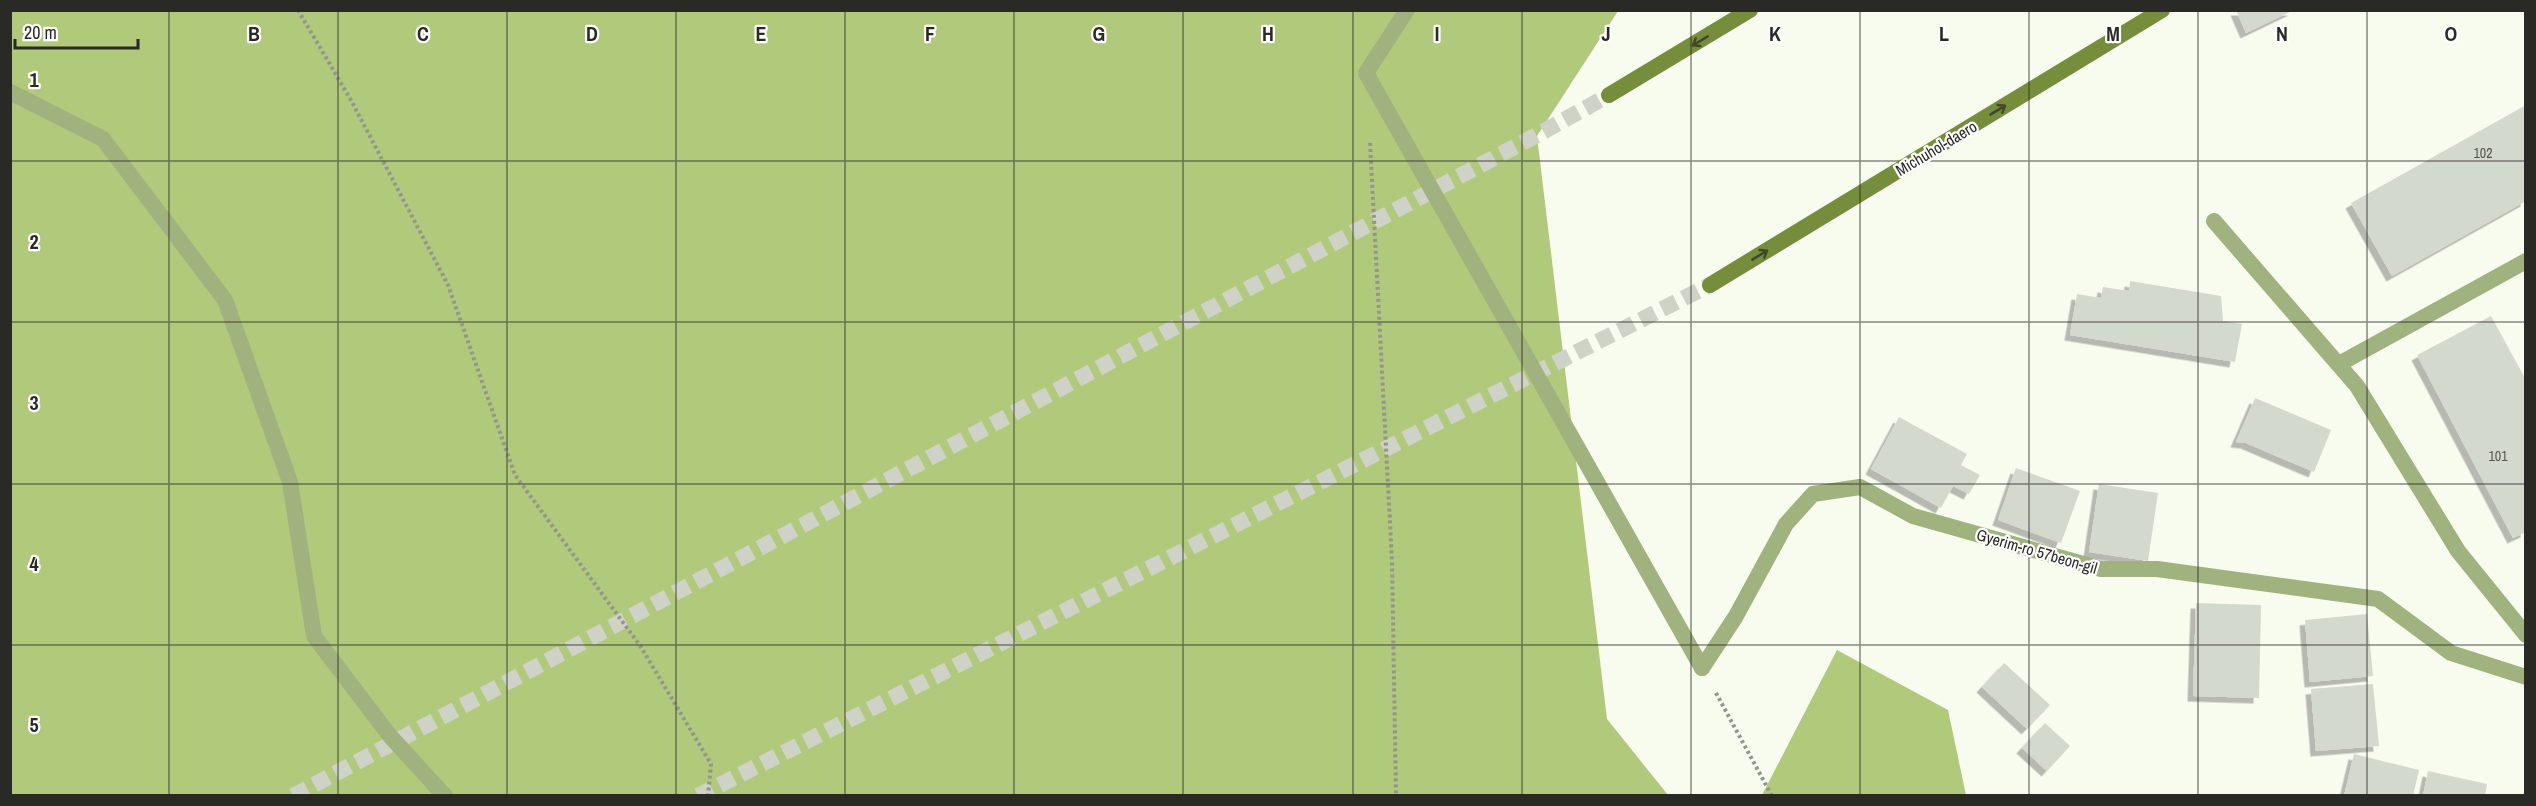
<svg xmlns="http://www.w3.org/2000/svg" width="2536" height="806" viewBox="0 0 2536 806" font-family="'Archivo Narrow',sans-serif">
  <style>
    .forest { fill: #b0c97b }
    .building { fill: #d4d9cd; filter: url(#shadow) }
    .lines { fill: none; stroke-linecap: round; stroke-linejoin: round }
    .secondary-tunnel { stroke: #ced2c7; stroke-width: 16; stroke-dasharray: 16 8; stroke-linecap: butt }
    .path { stroke: #93968e; stroke-width: 4; stroke-dasharray: 3 3; stroke-linecap: butt }
    .service { stroke: #a0b27d; stroke-width: 16 }
    .minor { stroke: #a0b27d; stroke-width: 16 }
    .secondary { stroke: #768e3b; stroke-width: 16 }
    .oneway { stroke: #40482c }
    .grid { fill: none; stroke: #292a26; stroke-width: 1.5; stroke-opacity: 0.55 }
    .labels { text-anchor: middle; stroke-width: 4.5; stroke-linejoin: round; paint-order: stroke }
    .number-label { font-size: 14px; fill: #545650 }
    .street-label { font-size: 16px; fill: #292a26; stroke: #fff }
    .grid-label { font-size: 20px; text-anchor: middle; font-weight: bold; fill: #292a26; stroke: #fff; stroke-width: 4.5; stroke-linejoin: round; paint-order: stroke }
  </style>
  <defs>
    <filter id="shadow"><feDropShadow dx="-5.5" dy="5.5" stdDeviation="0" flood-color="#0004"/></filter>
  </defs>
  <rect width="100%" height="100%" fill="#f7fcef"/>
  <path class="forest" d="M 10,11 L 1618,11 L 1537,136 L 1607,719 L 1668,795 L 11,795 Z
    M 1837,650 L 1948,710 L 1966,795 L 1762,795 Z"/>
  <path class="building" d="M 2236,10 L 2294,10 L 2246,33 Z
    M 2526,105 L 2526,201 L 2392,276 L 2351,203 Z
    M 2130,281 L 2221,296 L 2223,321 L 2242,324 L 2235,362 L 2070,335 L 2077,294 L 2101,298 L 2103,287 L 2129,291 Z
    M 2491,316 L 2526,380 L 2526,532 L 2513,538 L 2417,355 Z
    M 2255,398 L 2331,430 L 2314,472 L 2246,443 L 2236,442 Z
    M 1899,417 L 1967,454 L 1961,465 L 1980,475 L 1969,494 L 1953,486 L 1941,508 L 1871,469 Z
    M 2016,468 L 2080,491 L 2061,543 L 1998,520 Z
    M 2099,484 L 2158,493 L 2148,561 L 2089,552 Z
    M 2196,603 L 2261,605 L 2259,698 L 2193,696 Z
    M 2367,614 L 2373,676 L 2310,682 L 2305,620 Z
    M 2004,663 L 2050,705 L 2027,729 L 1982,687 Z
    M 2373,684 L 2379,746 L 2316,751 L 2311,689 Z
    M 2045,723 L 2070,746 L 2047,771 L 2022,748 Z
    M 2354,754 L 2419,770 L 2413,796 L 2344,796 Z
    M 2428,771 L 2487,784 L 2485,796 L 2423,796 Z"/>
  <g class="lines">
    <path class="secondary-tunnel" d="M 293,796 L 1537,135 L 1609,95
      M 698,796 L 1710,285"/>
    <path class="path" d="M 298,10 L 352,102 L 448,285 L 515,475 L 641,647 L 711,764 L 708,796
      M 1370,143 L 1392,561 L 1396,796
      M 1716,693 L 1772,796"/>
    <path class="service" d="M 10,92 L 103,139 L 225,300 L 290,482 L 314,636 L 390,736 L 445,796
      M 2214,221 L 2357,386 L 2458,551 L 2526,635
      M 2339,364 L 2526,261
      M 1702,668 L 1736,616 L 1786,524 L 1813,494 L 1860,487 L 1913,516 L 2101,569 L 2157,569 L 2378,599 L 2451,653 L 2526,677"/>
    <path class="minor" d="M 1407,10 L 1366,73 L 1702,668"/>
    <path class="secondary" d="M 1609,95 L 1750,10
      M 1710,285 L 2162,10"/>
  </g>
  <defs><path id="oneway-shaft" d="M-6 0H5M1.5-3L5.5 0L1.5 3" fill="none" stroke-width="1.6" stroke-linecap="round" stroke-linejoin="round" transform="scale(1.5)"/></defs>
  <g class="oneway">
    <use href="#oneway-shaft" transform="translate(1700 41) rotate(149)"/>
    <use href="#oneway-shaft" transform="translate(1998 110) rotate(-31)"/>
    <use href="#oneway-shaft" transform="translate(1760 255) rotate(-31)"/>
  </g>
  <path class="grid" d="M 169,10 L 169,796M 338,10 L 338,796M 507,10 L 507,796M 676,10 L 676,796M 845,10 L 845,796M 1014,10 L 1014,796M 1183,10 L 1183,796M 1353,10 L 1353,796M 1522,10 L 1522,796M 1691,10 L 1691,796M 1860,10 L 1860,796M 2029,10 L 2029,796M 2198,10 L 2198,796M 2367,10 L 2367,796M 10,161 L 2526,161M 10,322 L 2526,322M 10,484 L 2526,484M 10,645 L 2526,645"/>
  <g class="labels">
    <g class="number-label">
      <text x="2483" y="158">102</text>
      <text x="2498" y="461">101</text>
    </g>
    <g class="street-label">
      <text transform="translate(1936 148) rotate(-31)" y="6">Michuhol-daero</text>
      <text transform="translate(2037 551) rotate(16)" y="6">Gyerim-ro 57beon-gil</text>
    </g>
  </g>
  <g class="grid-label">
    <text x="254" y="41">B</text>
    <text x="423" y="41">C</text>
    <text x="592" y="41">D</text>
    <text x="761" y="41">E</text>
    <text x="930" y="41">F</text>
    <text x="1099" y="41">G</text>
    <text x="1268" y="41">H</text>
    <text x="1437" y="41">I</text>
    <text x="1606" y="41">J</text>
    <text x="1775" y="41">K</text>
    <text x="1944" y="41">L</text>
    <text x="2113" y="41">M</text>
    <text x="2282" y="41">N</text>
    <text x="2451" y="41">O</text>
    <text x="34" y="87">1</text>
    <text x="34" y="249">2</text>
    <text x="34" y="410">3</text>
    <text x="34" y="571">4</text>
    <text x="34" y="732">5</text>
  </g>
  <rect width="2536" height="806" fill="none" stroke="#292a26" stroke-width="24"/>
  <path d="M15 39v9h123v-9" fill="none" stroke="#292a26" stroke-width="3"/>
  <text x="24" y="39" font-size="18" fill="#292a26" stroke="#ffffff" stroke-width="4.5" paint-order="stroke">20 m</text>
</svg>
